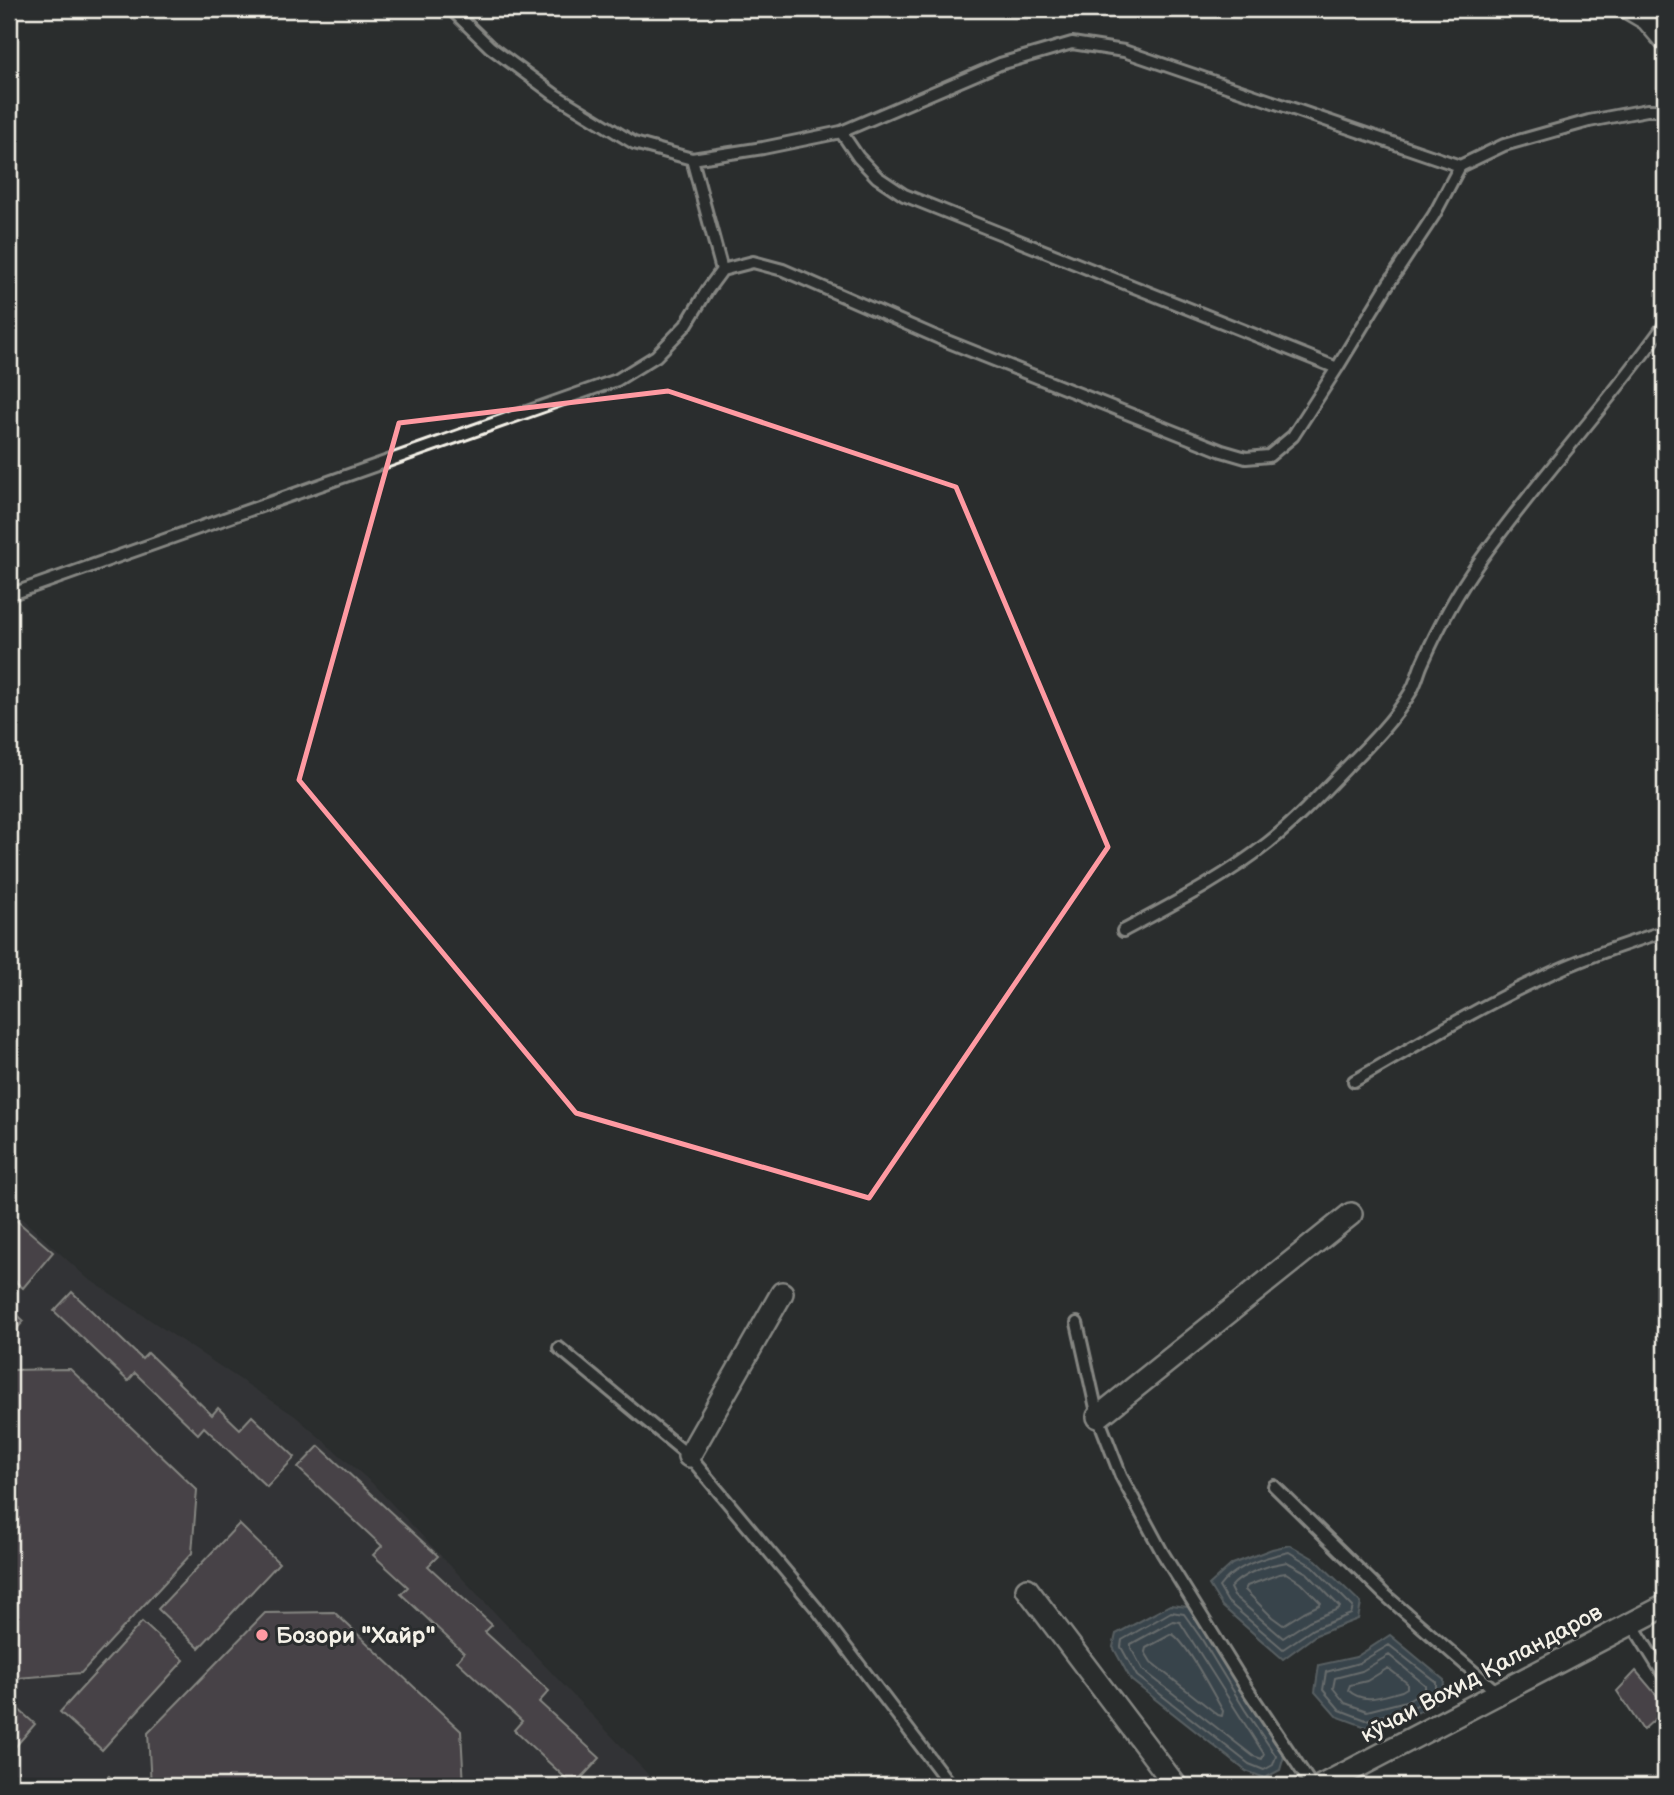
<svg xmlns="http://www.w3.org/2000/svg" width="1674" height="1795" viewBox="0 0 1674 1795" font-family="'Balsamiq Sans',sans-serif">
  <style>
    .built { fill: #3e3b3f }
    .water { fill: #4c606f; stroke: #8f9a9f; stroke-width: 2 }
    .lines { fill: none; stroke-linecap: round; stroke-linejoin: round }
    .shore { stroke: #b1b7b8; stroke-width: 2 }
    .building { fill: #6c5c66; stroke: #f4f1e8; stroke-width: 2 }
    .lane-casing { stroke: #f4f1e8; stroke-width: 16 }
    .street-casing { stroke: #f4f1e8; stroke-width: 26 }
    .lane { stroke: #2a2d2e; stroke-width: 10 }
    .street { stroke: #2a2d2e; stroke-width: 21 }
    .marked { fill: none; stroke: #ff9aa2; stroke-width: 5; stroke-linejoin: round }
    .poi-dot { fill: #ff9aa2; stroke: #2a2d2e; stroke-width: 2.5 }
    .labels { text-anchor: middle; stroke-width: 6; stroke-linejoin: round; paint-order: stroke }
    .poi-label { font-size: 23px; font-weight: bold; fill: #f4f1e8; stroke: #2a2d2e; text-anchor: start }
    .street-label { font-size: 23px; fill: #f4f1e8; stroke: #2a2d2e }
  </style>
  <rect width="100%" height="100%" fill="#2a2d2e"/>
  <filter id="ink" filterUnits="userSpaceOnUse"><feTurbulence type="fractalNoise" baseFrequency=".0143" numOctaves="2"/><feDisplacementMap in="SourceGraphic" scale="14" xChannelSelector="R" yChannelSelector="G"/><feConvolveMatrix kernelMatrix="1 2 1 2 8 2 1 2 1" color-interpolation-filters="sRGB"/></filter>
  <g filter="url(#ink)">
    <path class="built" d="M 9,1207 L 87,1278 L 295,1416 L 372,1483 L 659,1786 L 9,1786 Z"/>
    <path class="water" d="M 1290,1545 L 1316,1560 L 1361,1603 L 1358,1619 L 1316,1635 L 1283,1659 L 1222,1606 L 1209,1585 L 1232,1564 L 1272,1549 Z
      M 1170,1605 L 1188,1607 C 1222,1655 1251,1707 1284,1756 L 1280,1770 L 1265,1778 L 1246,1771 L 1131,1680 L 1113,1647 L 1116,1634 Z
      M 1390,1635 L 1444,1680 L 1443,1698 L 1413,1715 L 1366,1727 L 1336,1716 L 1315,1692 L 1319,1665 L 1356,1657 Z"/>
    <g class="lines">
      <path class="shore" d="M 1289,1552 L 1312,1566 L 1353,1607 L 1351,1614 L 1313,1629 L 1283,1649 L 1228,1602 L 1219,1587 C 1234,1566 1264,1557 1289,1552 Z
        M 1287,1562 L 1307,1573 L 1340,1607 L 1338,1609 L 1309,1621 L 1283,1638 L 1234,1596 L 1230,1588 C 1242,1573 1268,1565 1287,1562 Z
        M 1286,1573 L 1300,1582 L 1321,1603 L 1319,1605 L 1304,1612 L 1283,1625 L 1272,1617 L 1245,1590 L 1247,1586 L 1279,1574 Z
        M 1171,1612 L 1184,1614 L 1201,1638 L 1245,1710 L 1276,1756 L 1273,1765 L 1264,1770 L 1249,1764 L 1137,1676 L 1121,1647 L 1122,1640 Z
        M 1173,1621 L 1180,1622 L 1264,1754 L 1262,1759 L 1253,1756 L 1143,1670 L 1131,1648 L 1131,1644 Z
        M 1172,1634 C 1186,1641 1213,1694 1223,1711 L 1222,1716 L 1218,1715 L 1151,1662 L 1145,1652 L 1146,1648 Z
        M 1389,1645 L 1436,1682 L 1436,1694 L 1410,1709 L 1366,1720 L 1340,1710 L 1323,1690 L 1326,1672 L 1359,1663 Z
        M 1389,1655 L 1425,1685 L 1425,1690 L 1406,1701 L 1367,1711 L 1345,1703 L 1333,1688 L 1335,1678 L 1362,1671 Z
        M 1388,1668 L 1407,1683 L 1407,1688 L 1402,1691 C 1383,1696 1364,1705 1348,1690 L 1350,1685 L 1367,1681 Z"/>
    </g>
    <path class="building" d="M 9,1214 L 53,1252 L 23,1288 L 9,1276 Z
      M 72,1292 L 142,1359 L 148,1353 L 212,1415 L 218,1408 L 240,1429 L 252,1416 L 295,1457 L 267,1487 L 204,1427 L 198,1434 L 135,1373 L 128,1381 L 54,1311 Z
      M 9,1307 L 24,1321 L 9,1337 Z
      M 70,1369 L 197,1490 L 192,1553 L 81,1673 L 17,1678 L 9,1670 L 9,1370 Z
      M 319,1446 L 438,1556 L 428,1566 L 492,1625 L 485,1632 L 549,1691 L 539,1702 L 600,1758 L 574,1786 L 514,1730 L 522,1721 L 457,1661 L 464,1653 L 401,1594 L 408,1587 L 373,1555 L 382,1546 L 298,1468 Z
      M 239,1524 L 279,1563 L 199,1648 L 158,1609 Z
      M 334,1612 L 461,1731 L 464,1786 L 151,1786 L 148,1733 L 265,1613 Z
      M 142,1622 L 184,1660 L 102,1750 L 60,1712 Z
      M 1636,1671 L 1665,1705 L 1665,1710 L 1643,1730 L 1617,1691 Z
      M 9,1701 L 35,1724 L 9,1754 Z
      M 9,1774 L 23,1786 L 9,1786 Z
      M 109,1776 L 120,1786 L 100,1786 Z"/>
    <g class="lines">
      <defs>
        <path id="lane" d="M 451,9 L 490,47 L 555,95 L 634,143 L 692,159 L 763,148 L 841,132 L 1000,64 L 1072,43 L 1124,51 L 1460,166
          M 841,132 L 858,157 L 877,177 L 904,195 L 1337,368
          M 692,159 L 722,270
          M 9,595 L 617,380 L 656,356 L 686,325 L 708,289 L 722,270 L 753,262 L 783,270 L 939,338 L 1222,451 L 1246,458 L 1269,456 L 1293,436 L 1337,368 L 1387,286 L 1434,215 L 1460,166 L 1504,145 L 1589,121 L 1647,110 L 1665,110
          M 1123,931 C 1173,904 1224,878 1268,843 C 1297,820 1323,792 1348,766 C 1370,744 1394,720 1410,693 C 1416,684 1418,673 1422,664 C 1438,628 1456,594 1479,562 C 1537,480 1607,406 1665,324
          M 1354,1081 C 1415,1046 1475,1009 1539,979 C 1579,959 1623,945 1665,931
          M 1077,1323 L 1098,1417 L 1121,1476 L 1162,1552 L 1244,1684 L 1312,1786
          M 559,1348 L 689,1456 L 817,1609 L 951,1786
          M 1274,1486 L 1384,1594 L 1498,1693
          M 1632,1624 L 1665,1677"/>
        <path id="street" d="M 1630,9 L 1647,19 L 1665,40
          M 1098,1417 L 1351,1214
          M 689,1456 L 782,1293
          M 1027,1589 L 1176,1786
          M 1321,1786 L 1665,1606"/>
      </defs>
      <use href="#lane" class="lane-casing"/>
      <use href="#street" class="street-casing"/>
      <use href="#lane" class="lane"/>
      <use href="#street" class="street"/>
    </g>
  </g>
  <path d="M0 0H1674V1795H0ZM 668,391 L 956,487 L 1108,847 L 869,1198 L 576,1113 L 299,780 L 399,423 Z" fill="#2a2d2e" fill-opacity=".55" fill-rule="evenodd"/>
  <path class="marked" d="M 668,391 L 956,487 L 1108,847 L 869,1198 L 576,1113 L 299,780 L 399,423 Z"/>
  <circle class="poi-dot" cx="262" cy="1635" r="7"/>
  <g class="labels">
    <g class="poi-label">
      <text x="276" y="1643">Бозори "Хайр"</text>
    </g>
    <g class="street-label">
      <text transform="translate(1481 1673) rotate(-28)" y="8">кӯчаи Воҳид Қаландаров</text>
    </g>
  </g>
  <rect width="1674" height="1795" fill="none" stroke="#2a2d2e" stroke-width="35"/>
  <rect x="18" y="18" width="1639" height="1760" fill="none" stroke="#f4f1e8" stroke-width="2.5" filter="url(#ink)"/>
</svg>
